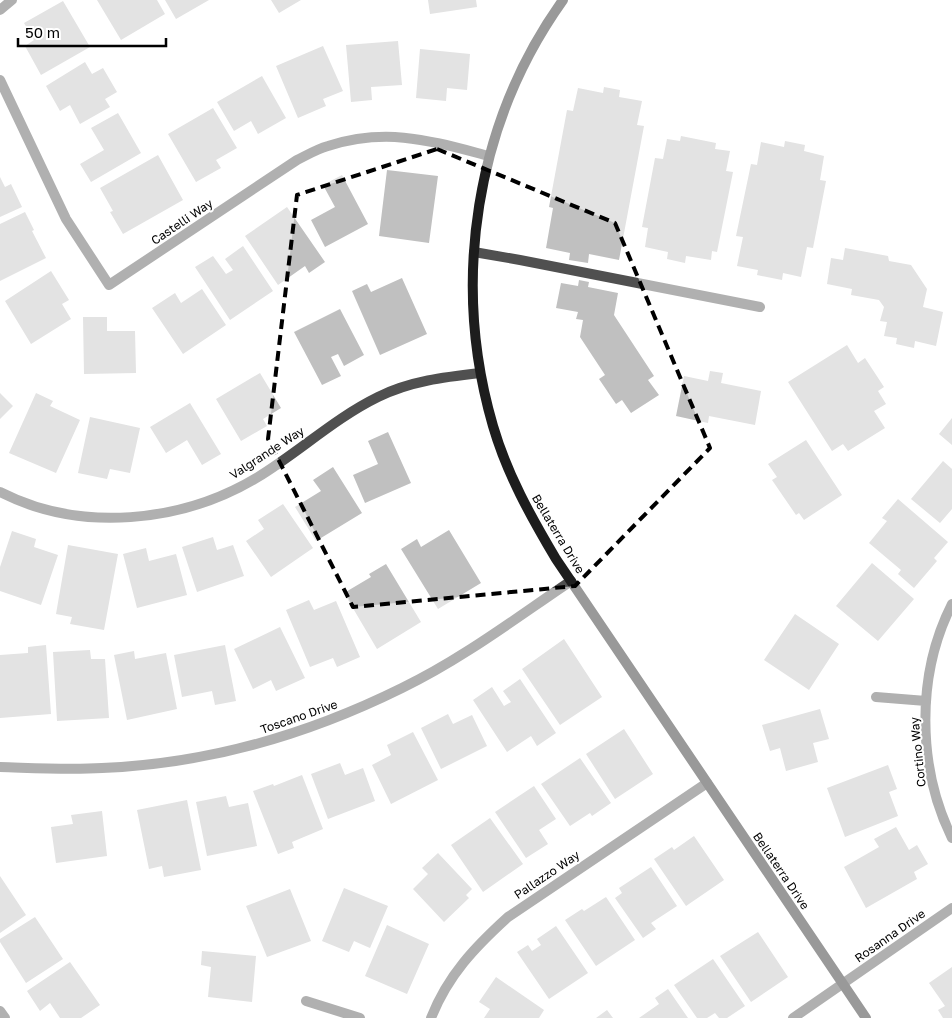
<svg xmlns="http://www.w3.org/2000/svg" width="952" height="1018" viewBox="0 0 952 1018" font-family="'Golos Text',sans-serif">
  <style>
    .building { fill: #c0c0c0 }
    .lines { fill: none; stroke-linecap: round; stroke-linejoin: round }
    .lane { stroke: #505050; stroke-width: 10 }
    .street { stroke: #505050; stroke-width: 10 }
    .secondary { stroke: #1d1d1d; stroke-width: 10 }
    .marked { fill: none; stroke: #000; stroke-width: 4; stroke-dasharray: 10 6; stroke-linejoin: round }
    .labels { text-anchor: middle; stroke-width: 4; stroke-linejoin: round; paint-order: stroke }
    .street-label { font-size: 12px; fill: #000; stroke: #fff }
  </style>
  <rect width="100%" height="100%" fill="#fff"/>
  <path class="building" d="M 97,0 L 157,0 L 165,14 L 121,40 Z
    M 165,0 L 209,0 L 176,19 Z
    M 271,0 L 301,0 L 279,13 Z
    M 428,0 L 476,0 L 477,7 L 430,14 Z
    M 63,1 L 90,47 L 41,75 L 25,46 L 34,40 L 24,23 Z
    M 398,41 L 402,85 L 371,87 L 372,100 L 351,102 L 346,45 Z
    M 323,46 L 343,91 L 323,99 L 326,106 L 298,118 L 276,66 Z
    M 420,49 L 470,54 L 467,90 L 447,88 L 446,101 L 416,98 Z
    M 85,62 L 92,74 L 103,68 L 117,92 L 105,99 L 110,107 L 80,124 L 70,105 L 60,111 L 46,86 Z
    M 262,76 L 286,118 L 258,134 L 251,121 L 234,131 L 217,102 Z
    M 604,87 L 620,90 L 619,97 L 642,101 L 637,125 L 644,126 L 619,260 L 589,254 L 588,263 L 569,260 L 570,253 L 546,248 L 553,208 L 549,207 L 567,110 L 573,111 L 578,88 L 603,93 Z
    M 213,108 L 237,148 L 216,160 L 221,168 L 196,182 L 168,134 Z
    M 118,113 L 141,153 L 91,182 L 80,164 L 104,150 L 91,128 Z
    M 681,136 L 716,143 L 715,149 L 730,151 L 726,171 L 733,172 L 717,252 L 712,251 L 711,260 L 686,256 L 685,263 L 667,259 L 668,252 L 645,247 L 648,228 L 642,227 L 655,158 L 663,159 L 667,139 L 680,141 Z
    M 785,141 L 805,145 L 804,151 L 824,156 L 820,180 L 826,181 L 813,248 L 807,247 L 801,277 L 783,273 L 782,280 L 757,275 L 758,270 L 737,266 L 743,237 L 736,236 L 751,164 L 757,165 L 761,142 L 784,147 Z
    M 158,155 L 183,200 L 123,234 L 110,212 L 113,211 L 100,188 Z
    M 387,170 L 438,176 L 429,243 L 379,236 Z
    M 342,175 L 368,224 L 325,247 L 311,220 L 335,207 L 323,185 Z
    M 0,177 L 5,187 L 11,184 L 22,207 L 0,217 Z
    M 287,207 L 325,262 L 309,273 L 305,266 L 278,285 L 245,236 Z
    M 25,212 L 34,230 L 32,231 L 46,258 L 0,281 L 0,224 Z
    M 243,246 L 273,291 L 230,320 L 195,267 L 213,256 L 226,274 L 233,270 L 225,259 Z
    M 845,248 L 888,256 L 889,261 L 911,265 L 927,289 L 923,307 L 943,312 L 936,346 L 915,341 L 914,348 L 896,344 L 897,338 L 884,336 L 887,322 L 880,321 L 884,307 L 879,300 L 851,295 L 852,289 L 827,284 L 831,258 L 843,260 Z
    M 51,271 L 69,300 L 62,304 L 71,319 L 31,344 L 5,301 Z
    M 402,278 L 427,334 L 380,355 L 352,291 L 367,284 L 371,292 Z
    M 579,280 L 589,282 L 588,287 L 618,293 L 614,315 L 654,376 L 648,380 L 659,395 L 631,413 L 622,400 L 616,404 L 599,379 L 605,375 L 580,337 L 583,320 L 576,319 L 578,312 L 556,308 L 561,283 L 578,286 Z
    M 202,289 L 226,325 L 183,354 L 152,308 L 175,293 L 181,303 Z
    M 340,309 L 364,355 L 344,366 L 338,354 L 331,357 L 341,376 L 322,385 L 294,332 Z
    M 83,317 L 107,317 L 107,331 L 135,331 L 136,373 L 84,374 Z
    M 847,345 L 858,363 L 865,358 L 884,387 L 878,391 L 886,404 L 874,411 L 885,428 L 848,451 L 843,444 L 832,451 L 788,382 Z
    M 710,371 L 723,373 L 721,383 L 761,391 L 755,425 L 709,416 L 708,423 L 676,416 L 684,376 L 708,381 Z
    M 260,373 L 281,408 L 263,419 L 267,426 L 241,441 L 216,399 Z
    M 0,393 L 13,406 L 0,419 Z
    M 36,393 L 53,401 L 50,406 L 80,420 L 56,473 L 9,453 Z
    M 190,403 L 221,454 L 202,465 L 187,440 L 166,453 L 150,427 Z
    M 90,417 L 140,428 L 130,473 L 110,469 L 107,479 L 78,473 Z
    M 952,418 L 952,445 L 939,434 Z
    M 388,432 L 411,483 L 365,503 L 353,475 L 378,464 L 368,441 Z
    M 806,440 L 842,495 L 804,520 L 799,513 L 796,515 L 772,480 L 777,477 L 768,464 Z
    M 943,461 L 952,469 L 952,509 L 940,523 L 911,499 Z
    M 333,467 L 362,513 L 316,541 L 295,507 L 321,491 L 313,480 Z
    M 898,499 L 948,542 L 934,558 L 937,561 L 914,588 L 898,574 L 901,570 L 869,543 L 887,521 L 882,518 Z
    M 283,504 L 313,548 L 271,577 L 246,541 L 264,529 L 258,520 Z
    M 449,530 L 481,583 L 438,609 L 401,549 L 417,539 L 421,547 Z
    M 12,531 L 36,539 L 34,547 L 58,555 L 41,605 L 0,591 L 0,567 Z
    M 213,537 L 217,550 L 233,545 L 244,576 L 197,592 L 182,547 Z
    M 68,545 L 118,554 L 104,630 L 70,624 L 72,617 L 56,614 Z
    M 146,548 L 149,561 L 176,554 L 187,595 L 137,608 L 123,554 Z
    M 872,563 L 914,599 L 878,641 L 836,606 Z
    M 386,564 L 421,622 L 377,649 L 344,593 L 371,577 L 369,574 Z
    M 309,600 L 314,610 L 336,601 L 360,657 L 337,667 L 333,658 L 310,667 L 286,610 Z
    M 795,614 L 839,644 L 809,690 L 764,660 Z
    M 280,627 L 305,678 L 276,691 L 271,680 L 253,689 L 234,649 Z
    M 564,639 L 602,697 L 560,725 L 522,669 Z
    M 46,645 L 51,714 L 0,718 L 0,655 L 28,653 L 28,647 Z
    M 225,645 L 236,701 L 215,705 L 212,691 L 182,697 L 174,655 Z
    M 90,650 L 91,659 L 105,659 L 109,718 L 57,721 L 53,652 Z
    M 134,651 L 135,659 L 166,653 L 177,709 L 127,720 L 114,655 Z
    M 520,679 L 556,733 L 537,746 L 531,736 L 507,752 L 473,700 L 492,687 L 504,706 L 511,702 L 503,691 Z
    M 820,709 L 829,739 L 813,743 L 818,762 L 786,771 L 780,748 L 770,751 L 762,725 Z
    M 448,714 L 453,724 L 472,715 L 487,746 L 441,769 L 421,728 Z
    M 624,729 L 653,774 L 615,799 L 586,754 Z
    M 413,732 L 438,780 L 391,804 L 372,765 L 391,755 L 387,745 Z
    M 580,758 L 611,803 L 592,816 L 590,813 L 570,826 L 541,784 Z
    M 340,763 L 345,775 L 363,768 L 375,801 L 328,819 L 311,774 Z
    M 888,765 L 897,789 L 889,792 L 898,816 L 845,837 L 827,788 Z
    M 302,775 L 323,829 L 292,842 L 294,848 L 278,854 L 253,791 L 273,784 L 274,786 Z
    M 534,786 L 556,819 L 539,830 L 548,844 L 526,858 L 495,812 Z
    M 226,796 L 229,807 L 248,803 L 257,846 L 207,856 L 196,802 Z
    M 187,800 L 201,870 L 164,877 L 162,866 L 149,869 L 137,810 Z
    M 102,811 L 107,856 L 56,863 L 51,827 L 73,824 L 71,815 Z
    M 490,818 L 523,864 L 483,892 L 451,845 Z
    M 896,827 L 909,850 L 917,845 L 928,864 L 914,872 L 917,879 L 866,908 L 844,867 L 879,847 L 874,839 Z
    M 694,836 L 724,880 L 686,906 L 654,859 L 672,847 L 674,850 Z
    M 438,853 L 472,889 L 466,895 L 469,898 L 444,922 L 413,889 L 428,874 L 422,868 Z
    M 651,867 L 677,906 L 651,923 L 656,929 L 643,938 L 615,898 L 622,893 L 619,888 Z
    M 0,876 L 26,915 L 0,933 Z
    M 344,888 L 388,906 L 370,948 L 354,941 L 349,952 L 322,941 Z
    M 290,889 L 311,941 L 267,957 L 246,906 Z
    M 606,897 L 635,940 L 596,966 L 565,920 L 582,909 L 584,911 Z
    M 35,917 L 63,959 L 26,983 L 0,942 L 0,939 Z
    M 387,925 L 429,944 L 407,994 L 365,976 Z
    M 556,926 L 588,973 L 549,999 L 517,952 L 528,945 L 532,951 L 541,945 L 537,939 Z
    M 758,932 L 788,977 L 751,1002 L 720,956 Z
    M 202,951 L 256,956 L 252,1002 L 208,997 L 211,967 L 201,965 Z
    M 713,959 L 745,1006 L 727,1018 L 719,1018 L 715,1013 L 707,1018 L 697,1018 L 674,985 Z
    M 70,962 L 100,1005 L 81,1018 L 60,1018 L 50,1003 L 40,1011 L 27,991 Z
    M 952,967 L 952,1018 L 943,1018 L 938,1010 L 945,1006 L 929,983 Z
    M 496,977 L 544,1010 L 539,1018 L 484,1018 L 490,1009 L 479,1002 Z
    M 668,989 L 688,1018 L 639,1018 L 659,1004 L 655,998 Z
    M 607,1010 L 613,1018 L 596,1018 Z"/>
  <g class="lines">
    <path class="lane" d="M 474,252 L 520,260 L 760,307"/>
    <path class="street" d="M 0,10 L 12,0
      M 0,80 L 66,219 L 109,285 L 297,160 C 307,155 317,149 328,146 C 388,127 431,141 489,156
      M 0,492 C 80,533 182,523 258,477 C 299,452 335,418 378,397 C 410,381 445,377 480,373
      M 952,604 C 916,675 917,767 952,838
      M 876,697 L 926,701
      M 0,767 C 34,768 68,770 102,768 C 206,764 309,734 402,688 C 462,659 516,618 571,581
      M 306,1001 L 360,1018
      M 0,1011 L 5,1018
      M 431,1018 C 448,975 475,947 508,917 L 707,783
      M 793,1018 L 952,908"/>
    <path class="secondary" d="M 563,0 C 475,123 451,282 493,426 C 507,474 531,517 556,559 L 866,1018"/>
  </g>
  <path d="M0 0H952V1018H0ZM 437,149 L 615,223 L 710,448 L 575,586 L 353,607 L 268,439 L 297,195 Z" fill="#fff" fill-opacity=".55" fill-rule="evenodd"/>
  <path class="marked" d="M 437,149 L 615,223 L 710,448 L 575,586 L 353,607 L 268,439 L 297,195 Z"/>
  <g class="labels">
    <g class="street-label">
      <text transform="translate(182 222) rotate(-34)" y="4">Castelli Way</text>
      <text transform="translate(267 453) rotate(-33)" y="4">Valgrande Way</text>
      <text transform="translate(558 534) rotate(59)" y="4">Bellaterra Drive</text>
      <text transform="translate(299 717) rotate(-19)" y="4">Toscano Drive</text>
      <text transform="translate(918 752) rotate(-96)" y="4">Cortino Way</text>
      <text transform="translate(781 871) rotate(56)" y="4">Bellaterra Drive</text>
      <text transform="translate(547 875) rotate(-34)" y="4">Pallazzo Way</text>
      <text transform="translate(890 936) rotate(-35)" y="4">Rosanna Drive</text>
    </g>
  </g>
  <path d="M18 38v8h148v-8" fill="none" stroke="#000000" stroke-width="2.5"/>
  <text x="25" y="38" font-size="15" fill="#000000" stroke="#ffffff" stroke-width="4" paint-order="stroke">50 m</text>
</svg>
